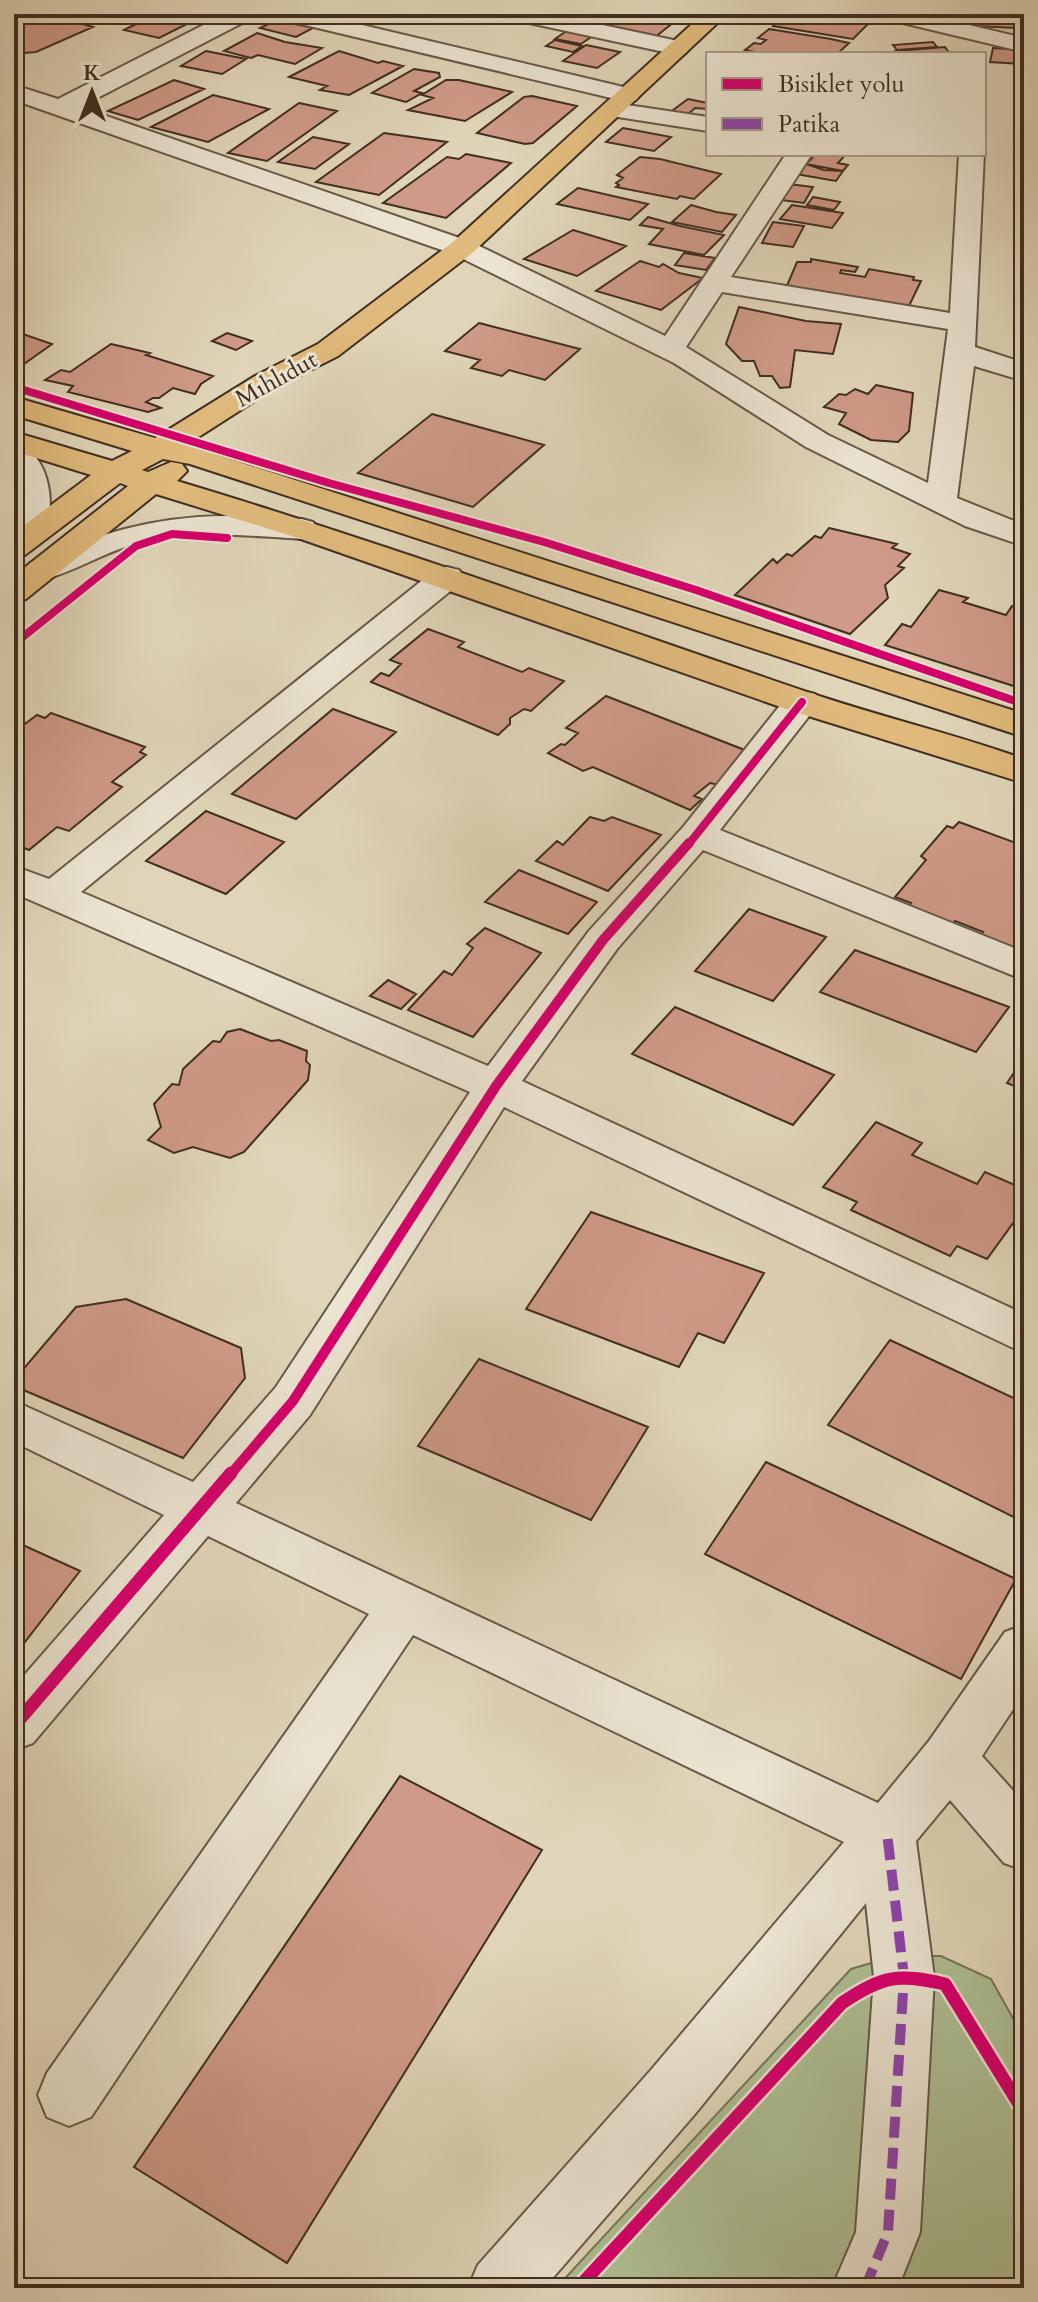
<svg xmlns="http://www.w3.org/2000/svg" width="1038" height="2302" viewBox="0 0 1038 2302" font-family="Cardo,serif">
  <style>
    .green { fill: #adbe93; stroke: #76765a; stroke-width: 2 }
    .building { fill: #cf9a87; stroke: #402e21; stroke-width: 2 }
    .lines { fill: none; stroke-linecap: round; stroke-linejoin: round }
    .minor-casing { stroke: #685847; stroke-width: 4 }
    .major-casing { stroke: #402e21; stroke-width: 4 }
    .minor { fill: #ebe4d1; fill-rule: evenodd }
    .major { fill: #e0ba7c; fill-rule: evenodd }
    .quiet { stroke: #8e44ad; stroke-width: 10; stroke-dasharray: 21 10; stroke-linecap: butt }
    .cycleway-far2-casing { stroke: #ebe4d1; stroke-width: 12 }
    .cycleway-far1-casing { stroke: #ebe4d1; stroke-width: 15 }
    .cycleway-casing { stroke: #ebe4d1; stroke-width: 18 }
    .cycleway-far2 { stroke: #d6006c; stroke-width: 8 }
    .cycleway-far1 { stroke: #d6006c; stroke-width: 10 }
    .cycleway { stroke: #d6006c; stroke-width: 13 }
    .labels { text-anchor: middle; stroke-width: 6; stroke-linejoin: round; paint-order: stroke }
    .far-street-label { font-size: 24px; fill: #402e21; stroke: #ebe4d1 }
  </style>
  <rect width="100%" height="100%" fill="#e0d5b8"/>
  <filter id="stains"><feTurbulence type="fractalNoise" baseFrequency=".0025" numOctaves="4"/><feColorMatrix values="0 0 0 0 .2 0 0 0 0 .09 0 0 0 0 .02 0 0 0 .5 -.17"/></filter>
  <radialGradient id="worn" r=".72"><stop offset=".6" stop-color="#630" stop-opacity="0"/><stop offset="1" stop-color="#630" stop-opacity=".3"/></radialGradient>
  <path class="green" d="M 895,1956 L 941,1956 L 991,1979 L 1024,2038 L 1024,2288 L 556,2288 L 851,1969 Z"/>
  <path class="building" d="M 14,14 L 71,14 L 85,18 L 80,20 L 88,22 L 83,24 L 93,27 L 36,52 L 24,53 L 14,50 Z
    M 156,14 L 202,14 L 205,15 L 159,38 L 124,30 Z
    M 608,14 L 684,14 L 654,38 L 591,27 Z
    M 786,14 L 851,14 L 874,18 L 853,39 L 773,26 Z
    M 975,14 L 1015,14 L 1016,21 L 976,20 Z
    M 277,20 L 313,28 L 296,37 L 260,28 Z
    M 976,21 L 1014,22 L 1014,28 L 976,26 Z
    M 769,29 L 831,39 L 849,43 L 837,54 L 765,54 L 745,50 L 754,43 L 761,44 L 766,40 L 758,38 Z
    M 568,30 L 594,35 L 581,44 L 555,39 Z
    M 257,33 L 285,42 L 322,48 L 295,64 L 258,55 L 251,58 L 224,51 Z
    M 555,40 L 582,46 L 573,52 L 546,46 Z
    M 933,42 L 937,47 L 897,50 L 893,45 Z
    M 586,45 L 620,52 L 597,68 L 563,61 Z
    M 945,47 L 950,54 L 897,54 L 895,51 Z
    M 993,48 L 1024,50 L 1023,64 L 990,62 Z
    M 206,51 L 246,59 L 222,74 L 181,66 Z
    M 339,51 L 378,63 L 383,61 L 403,66 L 349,95 L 320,90 L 327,86 L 289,77 Z
    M 414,69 L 439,73 L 440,77 L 414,91 L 422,93 L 406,102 L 372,93 Z
    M 174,80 L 204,89 L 138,120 L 108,111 Z
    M 446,80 L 459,80 L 512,92 L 465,121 L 408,110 L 433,98 L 422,95 Z
    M 213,95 L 269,109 L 208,142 L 151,127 Z
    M 532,96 L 577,106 L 533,143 L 525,144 L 477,133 L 524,97 Z
    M 688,99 L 708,103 L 708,109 L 695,108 L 685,117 L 669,113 Z
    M 299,103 L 337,111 L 267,161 L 228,153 Z
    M 623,128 L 671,137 L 654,151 L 606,142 Z
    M 384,133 L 447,142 L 379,195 L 316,182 Z
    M 313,137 L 349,144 L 315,169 L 278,162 Z
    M 466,154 L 511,163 L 446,218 L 383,203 L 447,157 L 459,159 Z
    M 816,154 L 846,154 L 838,163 L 848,165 L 843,171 L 806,164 Z
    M 640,157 L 660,159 L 721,174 L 694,199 L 680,196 L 677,199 L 616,187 L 619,185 L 616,183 L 623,178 L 617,175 Z
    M 806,164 L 824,170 L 843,171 L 836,181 L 796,174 Z
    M 789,184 L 813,187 L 804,203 L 781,200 Z
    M 578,188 L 648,204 L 630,220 L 557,204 Z
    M 813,197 L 840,202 L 834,210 L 807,205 Z
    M 691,205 L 716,212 L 736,215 L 722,232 L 672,222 Z
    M 792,205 L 843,213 L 832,228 L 780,219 Z
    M 648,217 L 680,226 L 724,235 L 704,255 L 649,244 L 663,229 L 640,225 Z
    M 773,222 L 804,226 L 793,247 L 762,243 Z
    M 573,230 L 626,246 L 577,276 L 524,259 Z
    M 684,253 L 715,258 L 706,270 L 675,265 Z
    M 811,259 L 858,267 L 855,272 L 841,270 L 840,273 L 865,277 L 869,269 L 914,277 L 913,280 L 921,281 L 909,306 L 786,288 L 797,262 L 811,262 Z
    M 640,261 L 659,267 L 663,264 L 679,273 L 703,278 L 661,310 L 596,291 Z
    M 739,307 L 806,321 L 841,324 L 833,354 L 795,350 L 790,387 L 780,388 L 772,376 L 760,376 L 754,361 L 742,361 L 726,344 Z
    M 479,323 L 580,349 L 545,380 L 509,370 L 502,376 L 471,368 L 480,360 L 445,351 Z
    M 14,331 L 52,344 L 24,364 L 14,362 Z
    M 227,333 L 252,341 L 236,350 L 212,341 Z
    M 111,344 L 150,353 L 146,355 L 213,376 L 201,384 L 195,394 L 173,388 L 159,398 L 153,398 L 146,402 L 161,408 L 148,412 L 68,392 L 73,386 L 45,380 L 61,370 L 70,372 Z
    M 876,385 L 913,393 L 909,431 L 898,442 L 871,440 L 839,424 L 846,413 L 824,407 L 839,394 L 846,395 L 855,389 L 868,394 Z
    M 432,414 L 544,445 L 473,507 L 358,473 Z
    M 829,528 L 897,544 L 892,548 L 910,554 L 898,566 L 904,568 L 885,585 L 888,598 L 850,634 L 735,595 L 773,559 L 777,563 L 787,554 L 792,556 L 815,536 L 821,538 Z
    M 939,590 L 968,598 L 963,602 L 1006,615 L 1012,606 L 1024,610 L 1024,683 L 1020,688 L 885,645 L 902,624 L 911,627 Z
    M 428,629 L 464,642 L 458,647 L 522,672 L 529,668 L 564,681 L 531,711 L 524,709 L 510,718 L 510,724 L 498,735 L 371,682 L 381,673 L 389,676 L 401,664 L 390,660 Z
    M 606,696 L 755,754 L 723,786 L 710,783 L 694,796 L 702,799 L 690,810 L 593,767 L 583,771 L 548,753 L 561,744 L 565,745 L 578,733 L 566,728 Z
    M 333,709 L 396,732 L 296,819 L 232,794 Z
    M 51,713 L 145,747 L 140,752 L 146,755 L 112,782 L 122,787 L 69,831 L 57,827 L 29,850 L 14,844 L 14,732 L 37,715 L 45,718 Z
    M 206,811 L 284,842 L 226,894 L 146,861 Z
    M 590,817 L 604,821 L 612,817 L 661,835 L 608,891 L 536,861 L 557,841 L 563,845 Z
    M 959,822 L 1024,846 L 1024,957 L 977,939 L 983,932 L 955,921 L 951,926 L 906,909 L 911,903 L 895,897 L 926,860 L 921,856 L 947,826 L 953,828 Z
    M 519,870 L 597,902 L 568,934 L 485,902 Z
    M 749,909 L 826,937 L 773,1001 L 695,971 Z
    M 485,928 L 541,953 L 473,1037 L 408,1010 L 444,971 L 452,975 L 473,948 L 467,944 Z
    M 855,950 L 1009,1007 L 976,1052 L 820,992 Z
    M 388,980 L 416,994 L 401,1009 L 370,996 Z
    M 675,1007 L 834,1075 L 793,1125 L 632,1054 Z
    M 240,1029 L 271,1041 L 279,1040 L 307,1051 L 306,1061 L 310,1065 L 308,1080 L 244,1152 L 230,1158 L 193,1147 L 174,1153 L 148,1140 L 161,1127 L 154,1104 L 172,1084 L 179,1085 L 183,1069 L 213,1041 L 220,1042 L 227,1032 Z
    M 1024,1058 L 1024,1090 L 1007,1083 Z
    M 876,1122 L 922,1143 L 912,1155 L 977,1184 L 985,1172 L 1024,1189 L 1024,1208 L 987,1259 L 957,1246 L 950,1256 L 851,1210 L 857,1202 L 823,1187 Z
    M 591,1212 L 764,1273 L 724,1343 L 698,1333 L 679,1367 L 526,1309 Z
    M 126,1299 L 241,1348 L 245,1378 L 183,1458 L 14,1386 L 14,1380 L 76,1307 Z
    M 890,1340 L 1024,1403 L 1024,1522 L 828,1425 Z
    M 479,1359 L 648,1427 L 591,1520 L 418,1446 Z
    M 766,1462 L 1016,1579 L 961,1679 L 705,1554 Z
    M 14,1541 L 80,1571 L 14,1656 Z
    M 400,1776 L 542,1850 L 287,2263 L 134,2167 Z"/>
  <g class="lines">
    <defs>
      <path id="minor" d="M 225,14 L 253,14 L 250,19 L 80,107 L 471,242 L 665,336 L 786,154 L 812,154 L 731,277 L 950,313 L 959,154 L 984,153 L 975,347 L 1024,363 L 1024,381 L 974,366 L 957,498 L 1024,525 L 1024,546 L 965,526 L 806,447 L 674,363 L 453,254 L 14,100 L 14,85 L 58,99 ZM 722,292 L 948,329 L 928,483 L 828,435 L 686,347 Z
        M 277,14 L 316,14 L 636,90 L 640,95 L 636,100 L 628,102 L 280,19 Z
        M 509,14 L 551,14 L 678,41 L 686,43 L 689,48 L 686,53 L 678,55 L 520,21 Z
        M 883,14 L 922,14 L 1024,38 L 1024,52 L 886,19 Z
        M 614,103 L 708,117 L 708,131 L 605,115 L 602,110 L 605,105 Z
        M 14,443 C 52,452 59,515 39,544 L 28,547 L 14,540 L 17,492 Z
        M 225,516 L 302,519 L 313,522 L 318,529 L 313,536 L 302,539 C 247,535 189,530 135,544 C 102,553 74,572 42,580 L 30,577 L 26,570 L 30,563 C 98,534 150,517 225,516 Z
        M 447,567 L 459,570 L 464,577 L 459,584 L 81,892 L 488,1066 L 589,931 L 684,826 L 789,694 L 802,691 L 815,694 L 820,702 L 720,830 L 1024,952 L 1024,980 L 703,850 L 617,949 L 522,1081 L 1024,1314 L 1024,1353 L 504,1107 L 310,1415 L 236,1503 L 878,1803 L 929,1741 L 1005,1632 L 1024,1625 L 1024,1693 L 982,1756 L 1024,1803 L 1024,1870 L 1004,1863 L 950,1800 L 916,1841 L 934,1977 L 920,2232 L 898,2288 L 832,2288 L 856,2232 L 874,1977 L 866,1903 L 695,2114 L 544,2288 L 468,2288 L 478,2265 L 651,2070 L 844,1842 L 413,1635 L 91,2117 L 69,2126 L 47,2117 L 38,2095 L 47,2073 L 369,1614 L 208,1536 L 33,1743 L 14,1750 L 14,1687 L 164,1515 L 14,1442 L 14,1401 L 193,1482 L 276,1387 L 470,1092 L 14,893 L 14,866 L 49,879 L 435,570 Z"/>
      <path id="major" d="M 703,14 L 727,14 L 471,254 L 338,356 L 275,388 L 186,445 L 1024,714 L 1024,737 L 190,464 L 163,459 L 142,470 L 148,472 L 171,462 L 182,464 L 187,471 L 177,481 C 390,545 599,621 810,693 C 881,717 954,734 1024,759 L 1024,783 L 789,710 L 298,538 L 156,494 L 26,599 L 14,602 L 14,576 L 128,486 L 120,483 L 25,555 L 14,558 L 14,533 L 91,475 L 14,451 L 14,432 L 112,461 L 132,451 L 14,415 L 14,397 L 155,438 L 255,376 L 318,344 L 453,242 Z"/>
    </defs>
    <use href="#minor" class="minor-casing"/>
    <use href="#major" class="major-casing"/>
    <use href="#minor" class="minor"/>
    <use href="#major" class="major"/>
    <path class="quiet" d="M 865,2288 L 888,2232 L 904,1977 L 887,1833"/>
    <defs>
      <path id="cycleway-far2" d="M 14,387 L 329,483 L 544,542 L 696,590 L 1024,704
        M 14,644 L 136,546 L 172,534 L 227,538
        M 688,845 L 802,702"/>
      <path id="cycleway-far1" d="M 230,1475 L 293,1401 L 496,1086 L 603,940 L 689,843"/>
      <path id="cycleway" d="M 14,1726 L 231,1473
        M 578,2288 L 842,2003 C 882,1976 898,1973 945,1984 L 1024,2112"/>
    </defs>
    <use href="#cycleway-far2" class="cycleway-far2-casing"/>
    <use href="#cycleway-far1" class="cycleway-far1-casing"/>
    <use href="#cycleway" class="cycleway-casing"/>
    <use href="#cycleway-far2" class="cycleway-far2"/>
    <use href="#cycleway-far1" class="cycleway-far1"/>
    <use href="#cycleway" class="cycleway"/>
  </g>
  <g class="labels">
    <g class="far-street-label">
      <text transform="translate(276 379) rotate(-29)" y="8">Mıhlıdut</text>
    </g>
  </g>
  <rect width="1038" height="2302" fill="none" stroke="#e0d5b8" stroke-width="48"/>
  <rect x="16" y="16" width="1006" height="2270" fill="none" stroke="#402e21" stroke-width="4"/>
  <rect x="24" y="24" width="990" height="2254" fill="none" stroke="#402e21" stroke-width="2"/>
  <rect x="706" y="52" width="280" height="104" fill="#ebe4d1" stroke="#a79b8b" stroke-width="2"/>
  <rect x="722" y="78" width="40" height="12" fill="#d6006c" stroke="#a79b8b" stroke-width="2"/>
  <text x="778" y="92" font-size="24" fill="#402e21">Bisiklet yolu</text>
  <rect x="722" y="118" width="40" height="12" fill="#8e44ad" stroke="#a79b8b" stroke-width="2"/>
  <text x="778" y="132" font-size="24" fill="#402e21">Patika</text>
  <g transform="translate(92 92)" stroke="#ebe4d1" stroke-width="6" paint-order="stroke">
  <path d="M0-6L14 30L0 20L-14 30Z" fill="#402e21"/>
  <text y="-12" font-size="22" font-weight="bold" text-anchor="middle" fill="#402e21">K</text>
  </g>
  <rect width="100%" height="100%" filter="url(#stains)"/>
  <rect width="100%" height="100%" fill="url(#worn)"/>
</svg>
